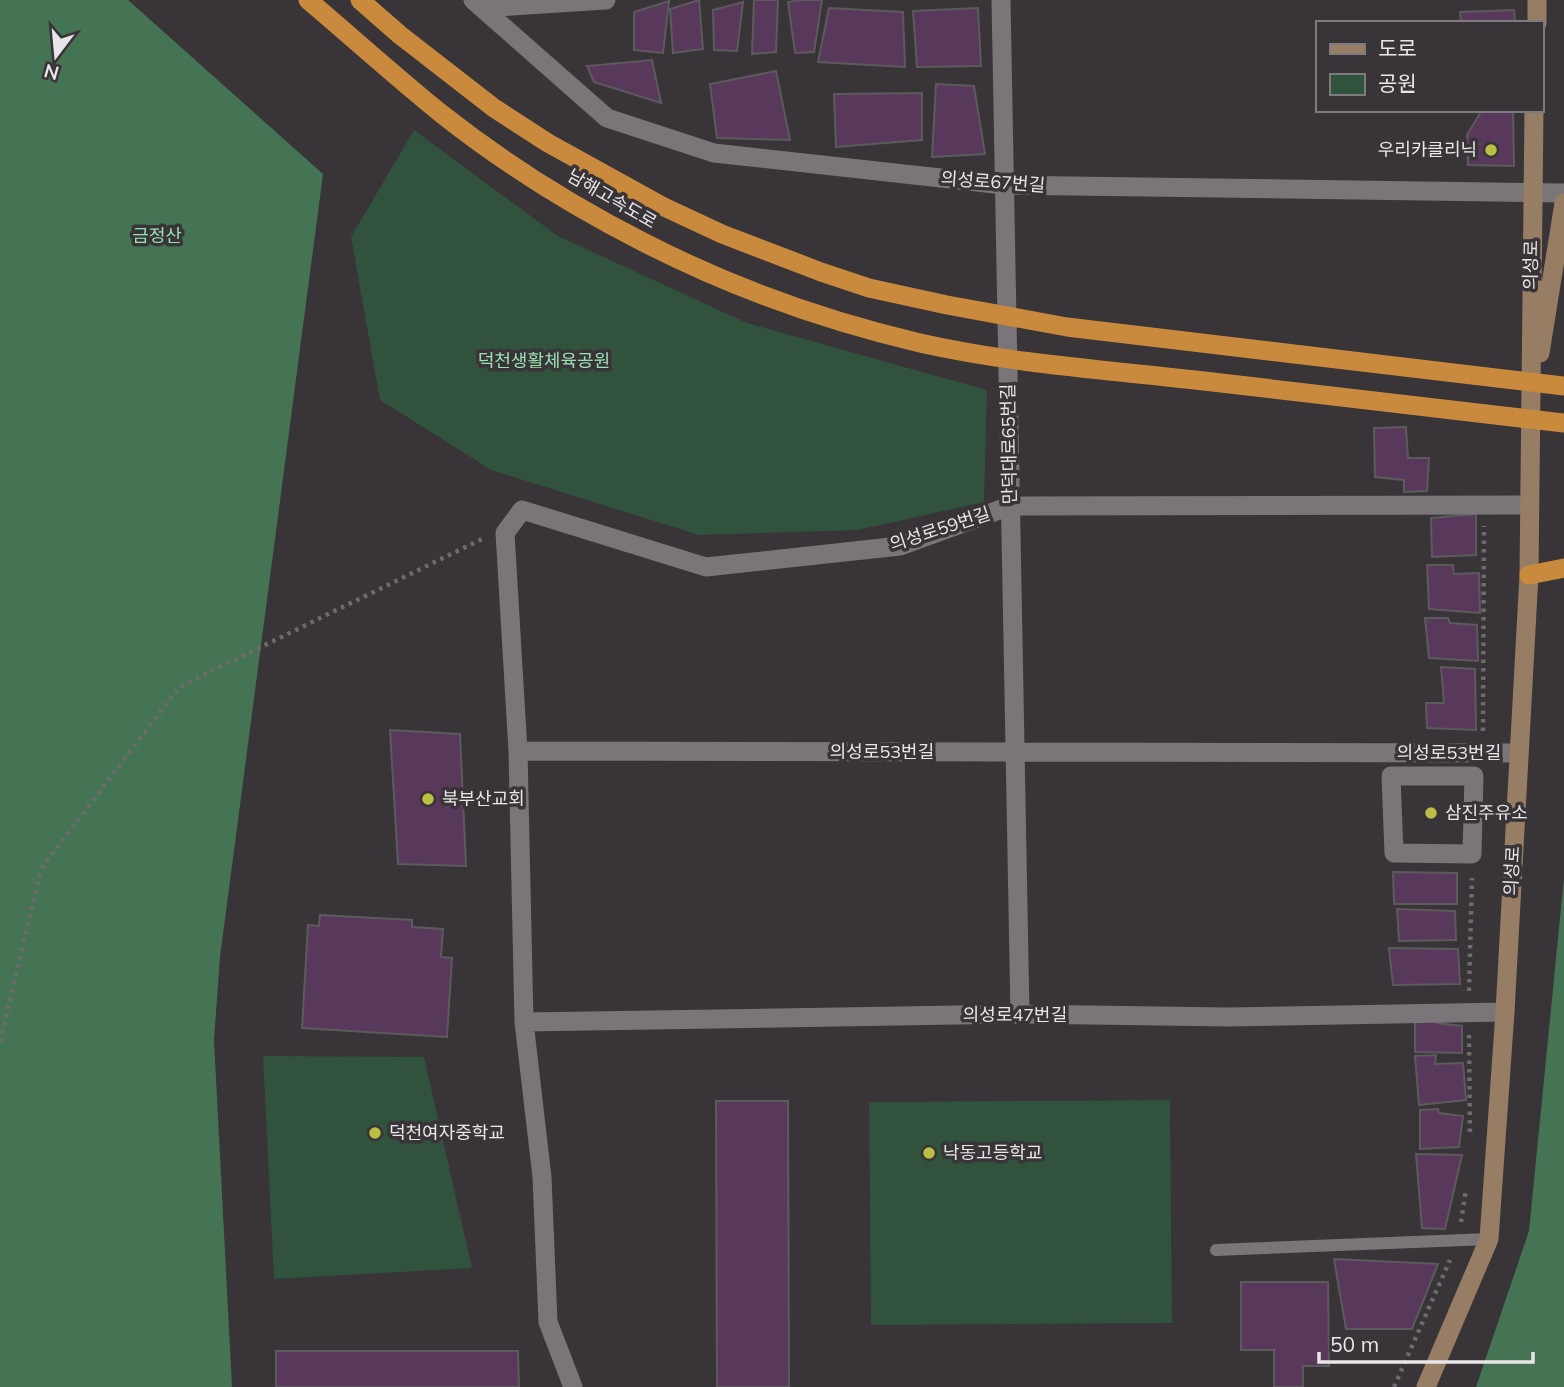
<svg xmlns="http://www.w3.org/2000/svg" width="1564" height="1387" viewBox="0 0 1564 1387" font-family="Mulish,'Noto Sans KR',sans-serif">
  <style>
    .green { fill: #31523c }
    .forest { fill: #457455 }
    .building { fill: #58385b; stroke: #5d5a5d; stroke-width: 2 }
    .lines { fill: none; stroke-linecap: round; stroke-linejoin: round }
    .path { stroke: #6e6b6e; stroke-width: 4.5; stroke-dasharray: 3.5 5; stroke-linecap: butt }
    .service { stroke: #797579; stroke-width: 12 }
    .minor { stroke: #797579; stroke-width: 19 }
    .secondary { stroke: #977d63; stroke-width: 19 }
    .trunk { stroke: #c98a3e; stroke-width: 19 }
    .poi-dot { fill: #bbc044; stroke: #383438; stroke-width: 2.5 }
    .labels { text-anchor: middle; stroke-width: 7; stroke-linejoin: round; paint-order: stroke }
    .poi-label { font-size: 18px; fill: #e8e6e8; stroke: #383438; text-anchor: start }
    .street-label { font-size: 18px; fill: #e8e6e8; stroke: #383438 }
    .park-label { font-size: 18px; fill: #97e1b0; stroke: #383438 }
  </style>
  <rect width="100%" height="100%" fill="#383438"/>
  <path class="green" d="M 414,130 L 558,236 L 747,323 L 987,390 L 984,502 L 858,530 L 699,535 L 491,470 L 380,400 L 351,237 Z
    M 263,1056 L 424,1057 L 472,1268 L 274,1279 Z
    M 1170,1100 L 1172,1323 L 871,1325 L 869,1102 Z"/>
  <path class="forest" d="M 0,0 L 128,0 L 323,174 L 220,957 L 214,1040 L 232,1387 L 0,1387 Z
    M 1564,878 L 1564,1387 L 1476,1387 L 1529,1231 Z"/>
  <path class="building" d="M 699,0 L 703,49 L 673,53 L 670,9 Z
    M 754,0 L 778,0 L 776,52 L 752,54 Z
    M 800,0 L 822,0 L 814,52 L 795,53 L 788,2 Z
    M 669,1 L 663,53 L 634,50 L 634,12 Z
    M 743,2 L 737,51 L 714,50 L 713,10 Z
    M 829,8 L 903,12 L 905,67 L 818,62 Z
    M 978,8 L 981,66 L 917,67 L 913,11 Z
    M 1514,10 L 1515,23 L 1461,23 L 1460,12 Z
    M 652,60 L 661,103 L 594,82 L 587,66 Z
    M 776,71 L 790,140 L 717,138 L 710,84 Z
    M 936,84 L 974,86 L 985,154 L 932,157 Z
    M 922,93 L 922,140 L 836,147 L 834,94 Z
    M 1482,110 L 1513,110 L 1514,166 L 1468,165 L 1467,135 Z
    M 1406,427 L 1408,458 L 1429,458 L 1427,491 L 1404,492 L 1404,480 L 1375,477 L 1374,428 Z
    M 1476,514 L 1476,555 L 1432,557 L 1431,518 Z
    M 1427,565 L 1453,565 L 1454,574 L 1479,573 L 1480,613 L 1429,609 Z
    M 1425,618 L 1448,618 L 1450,623 L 1477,625 L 1478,661 L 1429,658 Z
    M 1441,667 L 1475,669 L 1476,730 L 1427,728 L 1426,703 L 1444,703 Z
    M 390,730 L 460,734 L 466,866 L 398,864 Z
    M 1393,872 L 1457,873 L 1457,904 L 1394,904 Z
    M 1397,909 L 1455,911 L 1456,940 L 1399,941 Z
    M 320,915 L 412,920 L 412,927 L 443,929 L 441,957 L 452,958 L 447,1037 L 302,1028 L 308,925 L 319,926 Z
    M 1389,948 L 1458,949 L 1460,984 L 1393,985 Z
    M 1436,1018 L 1437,1023 L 1462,1026 L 1462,1053 L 1415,1052 L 1415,1019 Z
    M 1436,1055 L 1435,1064 L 1463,1063 L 1466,1100 L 1419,1105 L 1415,1056 Z
    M 716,1101 L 788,1101 L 789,1387 L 717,1387 Z
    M 1438,1109 L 1439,1113 L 1463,1116 L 1459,1147 L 1420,1149 L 1420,1110 Z
    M 1416,1154 L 1462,1155 L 1445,1229 L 1422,1228 Z
    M 1334,1259 L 1438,1264 L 1412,1329 L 1346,1329 Z
    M 1241,1282 L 1328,1282 L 1329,1366 L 1303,1366 L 1303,1387 L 1274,1387 L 1274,1350 L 1241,1350 Z
    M 276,1351 L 518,1351 L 519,1387 L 276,1387 Z"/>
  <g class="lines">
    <path class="path" d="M 1483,731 L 1484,526
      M 1469,991 L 1472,878
      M 1469,1035 L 1470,1135
      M 0,1042 L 41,869 L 179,687 L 482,539
      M 1461,1222 L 1466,1189
      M 1394,1387 L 1450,1260"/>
    <path class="service" d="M 1216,1250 L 1489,1239"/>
    <path class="minor" d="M 473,0 L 607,118 L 714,153 L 1004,185 L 1564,193
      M 1001,0 L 1020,1014
      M 482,1 L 482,8 L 606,0
      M 518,751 L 1518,753
      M 1391,776 L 1474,776 L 1472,854 L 1394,853 Z
      M 524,1022 L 1020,1014 L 1228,1017 L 1505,1012
      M 573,1387 L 548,1322 L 542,1177 L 524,1022 L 518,751 L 505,533 L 522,510 L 706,567 L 900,546 L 1010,506 L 1529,505"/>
    <path class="secondary" d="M 1537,23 L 1537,0
      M 1540,353 L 1564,203
      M 1426,1387 L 1489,1239 L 1505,1012 L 1529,575 L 1534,110"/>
    <path class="trunk" d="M 308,0 C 353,38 397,78 443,115 C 504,163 576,208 645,243 C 731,287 826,321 920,343 C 1013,364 1110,370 1204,381 C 1324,395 1444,409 1564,423
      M 360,0 L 400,35 L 494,108 L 548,143 L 662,206 L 722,234 L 821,272 L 869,288 L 947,305 L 1067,327 L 1564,386
      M 1529,575 L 1564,568"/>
  </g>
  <g class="poi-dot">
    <circle cx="1491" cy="150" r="7"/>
    <circle cx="428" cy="799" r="7"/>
    <circle cx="1431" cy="813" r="7"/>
    <circle cx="375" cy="1133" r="7"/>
    <circle cx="929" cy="1153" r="7"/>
  </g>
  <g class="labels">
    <g class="poi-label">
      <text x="1477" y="156" text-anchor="end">우리카클리닉</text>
      <text x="442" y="805">북부산교회</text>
      <text x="1445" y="819">삼진주유소</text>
      <text x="389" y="1139">덕천여자중학교</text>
      <text x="943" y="1159">낙동고등학교</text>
    </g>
    <g class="street-label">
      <text transform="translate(993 182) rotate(4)" y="6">의성로67번길</text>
      <text transform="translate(612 199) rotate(30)" y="6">남해고속도로</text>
      <text transform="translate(1531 265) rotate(-89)" y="6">의성로</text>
      <text transform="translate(1009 444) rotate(-91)" y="6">만덕대로65번길</text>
      <text transform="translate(940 529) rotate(-18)" y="6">의성로59번길</text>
      <text x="882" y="758">의성로53번길</text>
      <text x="1449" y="759">의성로53번길</text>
      <text transform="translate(1512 871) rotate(-87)" y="6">의성로</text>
      <text x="1015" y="1021">의성로47번길</text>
    </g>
    <g class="park-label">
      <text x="157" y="242">금정산</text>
      <text x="544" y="367">덕천생활체육공원</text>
    </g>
  </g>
  <rect x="1316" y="21" width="228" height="91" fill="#383438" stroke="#7e7b7e" stroke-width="2"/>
  <rect x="1330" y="44" width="35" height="10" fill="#977d63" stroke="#7e7b7e" stroke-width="2"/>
  <text x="1378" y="56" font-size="21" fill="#e8e6e8">도로</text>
  <rect x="1330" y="74" width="35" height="21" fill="#31523c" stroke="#7e7b7e" stroke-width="2"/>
  <text x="1378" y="91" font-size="21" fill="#e8e6e8">공원</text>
  <g transform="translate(56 56) rotate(196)" stroke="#383438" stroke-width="5" paint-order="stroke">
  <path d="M0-5L12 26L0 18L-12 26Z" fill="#e8e6e8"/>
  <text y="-10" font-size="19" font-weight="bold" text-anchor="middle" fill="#e8e6e8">N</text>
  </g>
  <path d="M1319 1352v10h214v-10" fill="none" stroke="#e8e6e8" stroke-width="3.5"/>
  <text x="1330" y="1352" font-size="21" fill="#e8e6e8" stroke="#383438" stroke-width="5" paint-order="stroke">50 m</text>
</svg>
